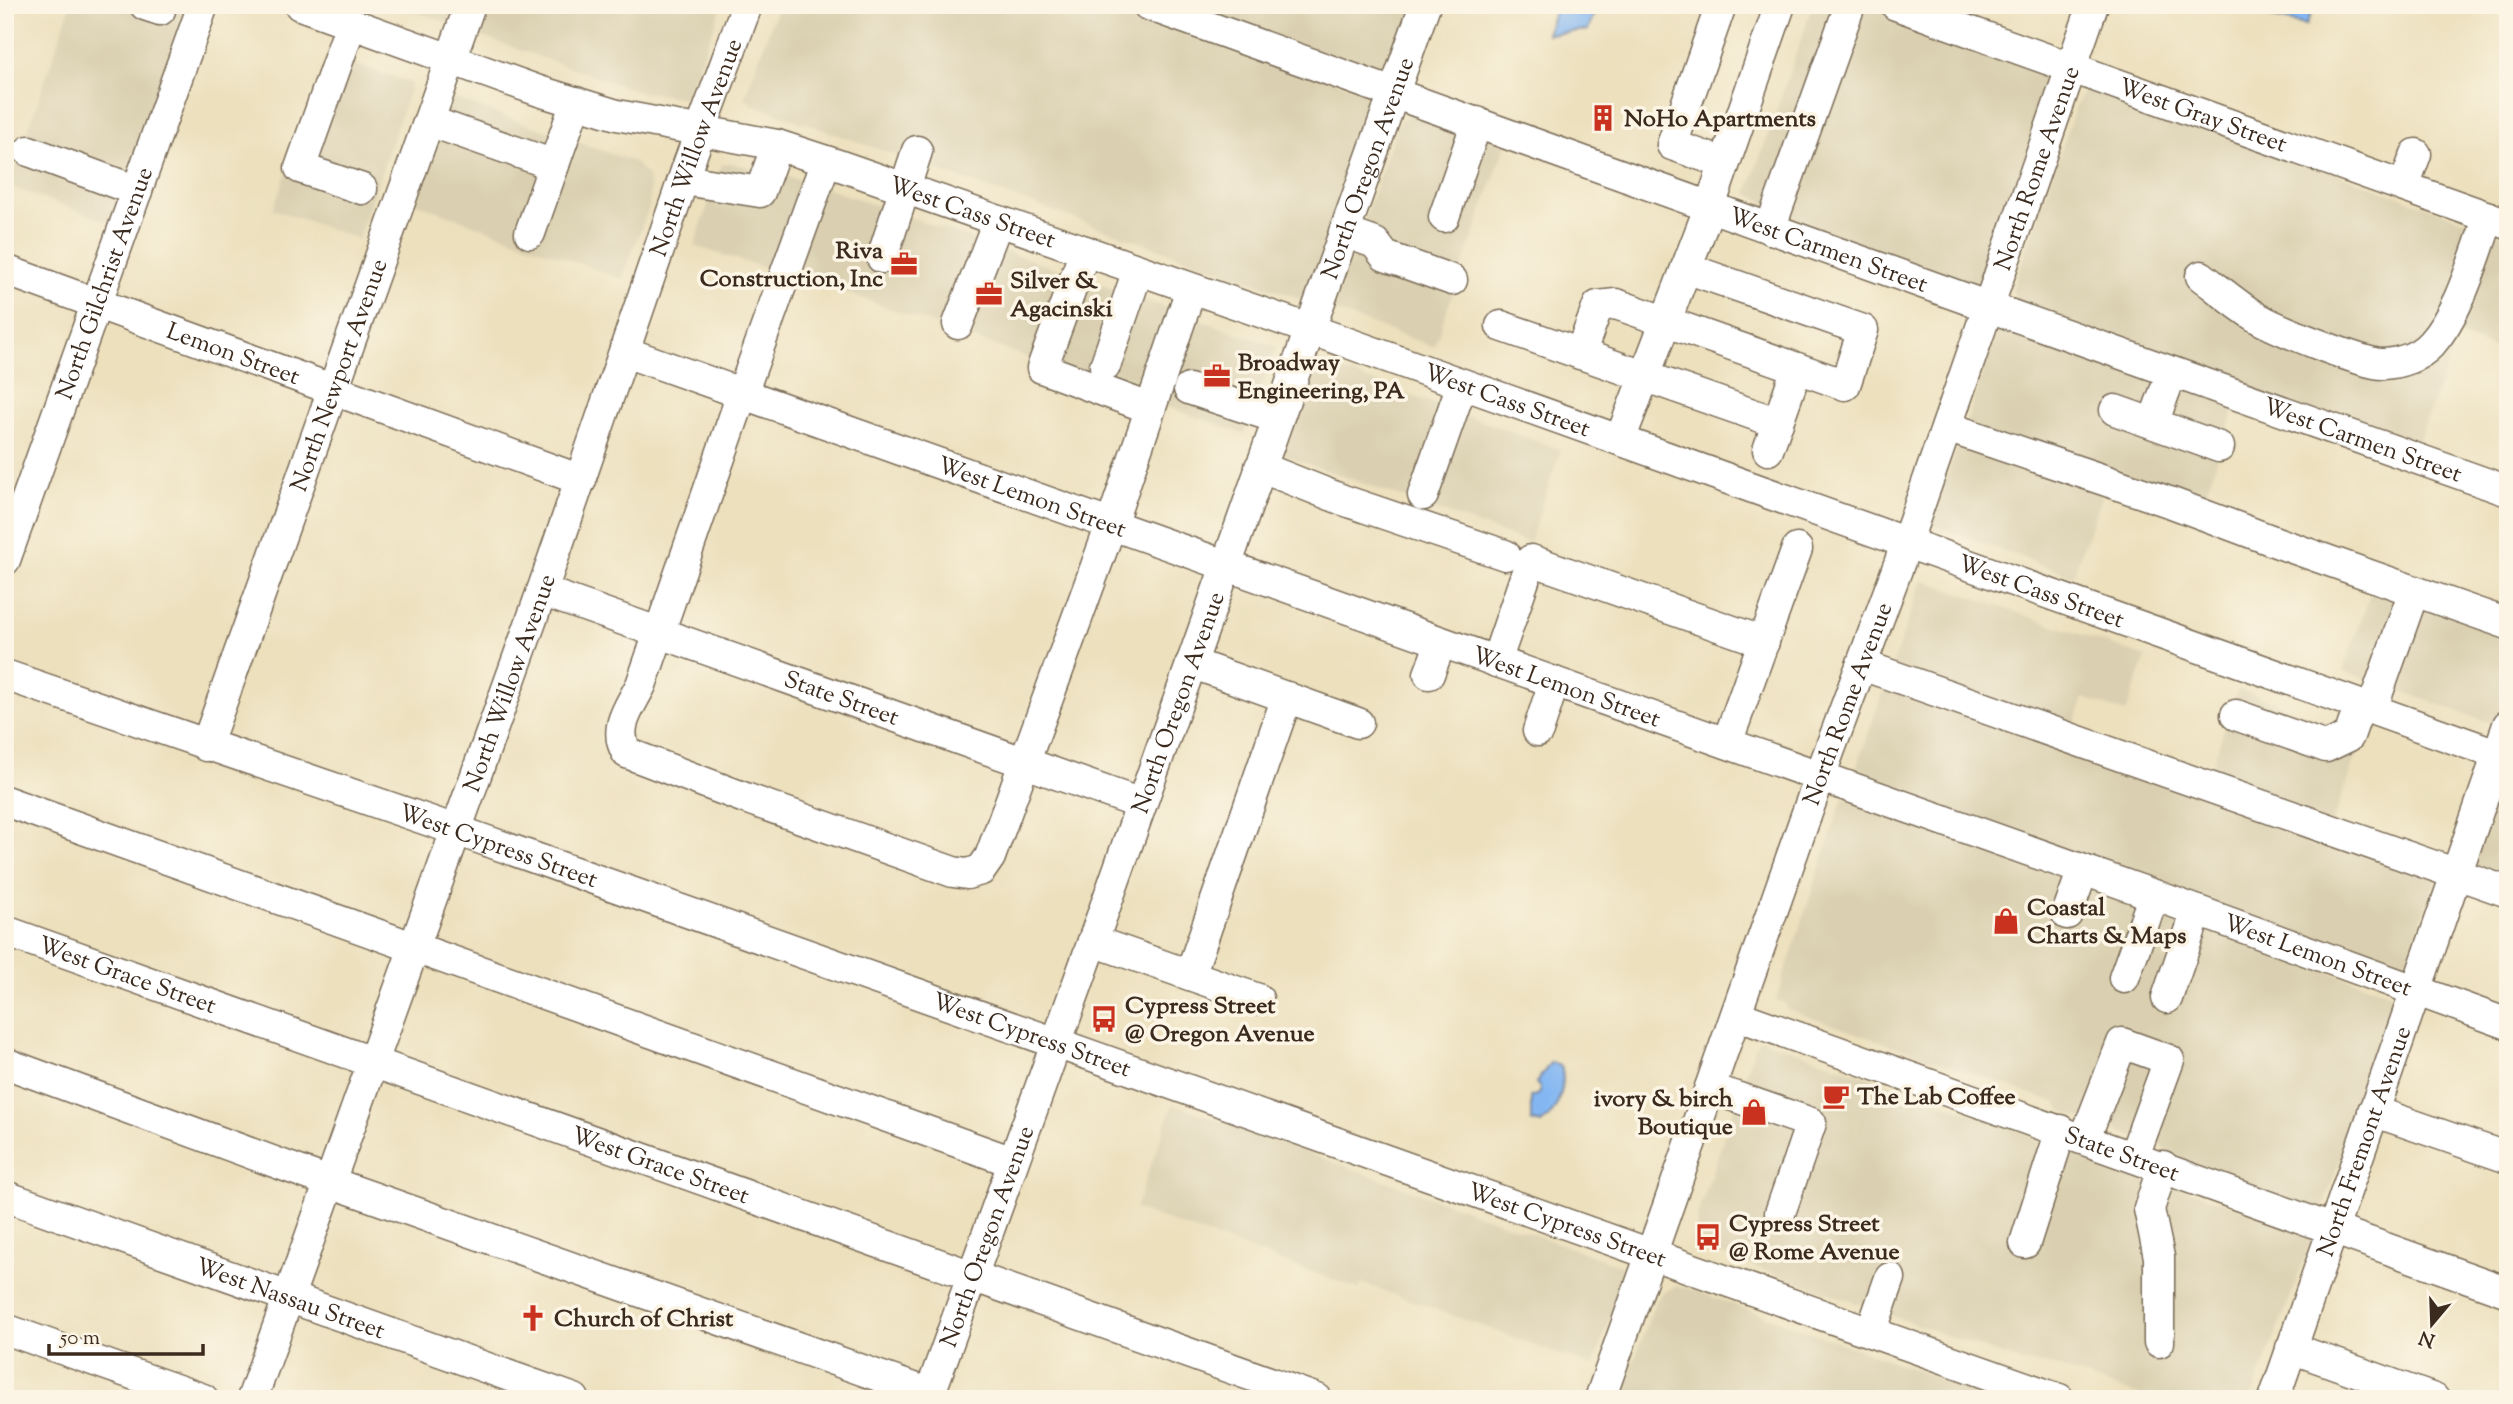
<svg xmlns="http://www.w3.org/2000/svg" width="2513" height="1404" viewBox="0 0 2513 1404" font-family="'Sorts Mill Goudy',serif">
  <style>
    .built { fill: #dad0b1 }
    .water { fill: #84b7f2; stroke: #607088; stroke-width: 2 }
    .lines { fill: none; stroke-linecap: round; stroke-linejoin: round }
    .minor-casing { stroke: #796a56; stroke-width: 33 }
    .minor { stroke: #fff; stroke-width: 30 }
    .labels { text-anchor: middle; stroke-width: 7; stroke-linejoin: round; paint-order: stroke }
    .street-label { font-size: 24px; fill: #3b2a1e; stroke: #fcf5e5 }
    .poi-label { font-size: 24px; font-weight: bold; fill: #3b2a1e; stroke: #fcf5e5; text-anchor: start }
  </style>
  <rect width="100%" height="100%" fill="#fcf5e5"/>
  <filter id="ink" filterUnits="userSpaceOnUse"><feTurbulence type="fractalNoise" baseFrequency=".0143" numOctaves="2"/><feDisplacementMap in="SourceGraphic" scale="14" xChannelSelector="R" yChannelSelector="G"/><feConvolveMatrix kernelMatrix="1 2 1 2 8 2 1 2 1" color-interpolation-filters="sRGB"/></filter>
  <filter id="wash" filterUnits="userSpaceOnUse"><feTurbulence type="fractalNoise" baseFrequency=".00686" numOctaves="4" result="noise"/><feDisplacementMap in="SourceGraphic" scale="28" xChannelSelector="R" yChannelSelector="G"/><feGaussianBlur stdDeviation="1.57" result="paint"/><feColorMatrix in="noise" values="0 0 0 0 0 0 0 0 0 0 0 0 0 0 0 0 0 1.4 0 .05"/><feComposite in="paint" operator="in"/></filter>
  <g filter="url(#wash)">
    <rect width="100%" height="100%" fill="#ece0bd"/>
    <path class="built" d="M 71,5 L 190,5 L 118,225 L 9,186 Z
      M 396,5 L 460,5 L 448,23 Z
      M 484,5 L 722,5 L 688,95 L 682,97 L 640,92 L 474,34 Z
      M 778,5 L 1121,5 L 1369,93 L 1379,104 L 1309,302 L 751,104 L 745,97 Z
      M 1170,5 L 1415,5 L 1394,67 L 1382,77 Z
      M 1813,5 L 1867,5 L 2035,60 L 2045,69 L 2050,80 L 2048,94 L 1982,284 L 1977,287 L 1760,212 L 1764,201 L 1747,194 Z
      M 330,56 L 412,83 L 358,239 L 273,209 Z
      M 2093,85 L 2508,236 L 2508,330 L 2500,350 L 2458,335 L 2415,450 L 2025,309 L 2015,299 L 2013,289 L 2076,106 L 2084,91 Z
      M 447,96 L 632,161 L 648,176 L 650,188 L 649,207 L 622,279 L 410,201 Z
      M 1417,114 L 1506,144 L 1434,347 L 1332,310 L 1399,121 L 1408,115 Z
      M 730,163 L 813,183 L 1277,347 L 1244,434 L 849,294 L 694,246 L 721,167 L 723,164 Z
      M 2012,329 L 2236,405 L 2197,519 L 2105,486 L 2073,576 L 1933,525 L 1932,518 L 1996,336 L 2000,331 Z
      M 1310,359 L 1561,450 L 1529,543 L 1278,453 Z
      M 1922,580 L 2146,657 L 2126,713 L 2083,698 L 2072,732 L 2207,779 L 2238,689 L 2363,736 L 2332,824 L 2442,863 L 2403,974 L 1853,777 Z
      M 2374,583 L 2508,630 L 2508,694 L 2497,725 L 2343,671 Z
      M 2498,783 L 2508,786 L 2508,886 L 2468,873 Z
      M 1843,798 L 2389,993 L 2396,1004 L 2322,1210 L 2176,1164 L 2162,1146 L 2062,1111 L 2057,1103 L 1787,1009 L 1784,1003 L 1776,1000 Z
      M 1762,1039 L 2314,1235 L 2251,1399 L 2149,1399 L 2048,1364 L 2022,1362 L 1691,1244 L 1697,1227 L 1697,1216 L 1754,1049 L 1759,1040 Z
      M 1173,1104 L 1621,1266 L 1626,1275 L 1593,1366 L 1362,1283 L 1359,1289 L 1135,1209 Z
      M 1676,1286 L 1685,1287 L 1997,1399 L 1621,1399 L 1655,1302 L 1662,1293 Z"/>
    <path class="water" d="M 1556,5 L 1587,5 L 1594,13 L 1588,30 L 1547,34 Z
      M 2247,5 L 2297,5 L 2311,13 L 2306,25 L 2275,18 Z
      M 1551,1062 L 1561,1066 C 1567,1086 1558,1111 1541,1124 L 1531,1121 L 1531,1096 L 1535,1096 L 1540,1093 L 1540,1088 L 1536,1083 Z"/>
  </g>
  <g filter="url(#ink)">
    <g class="lines">
      <defs>
        <g id="minor">
          <path d="M 145,5 L 160,10"/>
          <path id="s1" d="M 300,5 L 539,91 L 617,115 L 777,145 L 838,165 L 1309,329 L 2508,758"/>
          <path id="s2" d="M 1148,5 L 1989,307 L 2508,491"/>
          <path d="M 1721,5 L 1672,145 L 1724,163"/>
          <path id="s3" d="M 1896,5 L 2508,224"/>
          <path d="M 351,24 L 300,168 L 362,189"/>
          <path d="M 429,121 L 554,165"/>
          <path d="M 29,151 L 137,191"/>
          <path d="M 826,161 L 742,394 L 641,685 C 630,707 612,728 627,753 L 745,798 L 953,872 L 967,874 L 981,870 L 990,857 L 1111,525 L 1191,289"/>
          <path d="M 684,180 L 760,192 L 777,145"/>
          <path d="M 2404,186 L 2416,154"/>
          <path d="M 1444,217 L 1477,122"/>
          <path d="M 1770,229 L 1850,5"/>
          <path d="M 1344,232 L 1375,243 L 1385,256 L 1452,280"/>
          <path d="M 530,233 L 576,102"/>
          <path d="M 1085,251 L 1042,368 L 1149,408"/>
          <path d="M 882,258 L 917,151"/>
          <path id="s4" d="M 5,270 L 581,480"/>
          <path d="M 2201,276 C 2218,289 2235,303 2253,315 C 2269,326 2365,365 2383,364 C 2400,363 2419,357 2431,344 C 2460,312 2474,257 2489,217"/>
          <path d="M 958,324 L 998,221"/>
          <path d="M 1501,326 L 1778,423"/>
          <path id="s5" d="M 625,352 L 2154,895 L 2508,1024"/>
          <path d="M 1580,354 L 1598,306 L 1616,304 L 1845,385 L 1863,330 L 1686,268"/>
          <path d="M 1105,366 L 1138,270"/>
          <path d="M 1189,389 L 1277,418"/>
          <path d="M 2115,410 L 2219,447"/>
          <path d="M 2153,423 L 2172,372"/>
          <path d="M 1947,427 L 2172,503 L 2284,545 L 2508,624"/>
          <path d="M 1620,440 L 1710,206 L 1780,5"/>
          <path d="M 1768,450 L 1797,368"/>
          <path d="M 1260,467 L 1343,500 L 1505,555"/>
          <path d="M 1423,495 L 1462,384"/>
          <path id="s6" d="M 5,560 L 203,5"/>
          <path id="s7" d="M 542,591 L 1141,804"/>
          <path d="M 1496,662 L 1531,560 L 1764,642"/>
          <path d="M 1191,663 L 1358,723"/>
          <path d="M 1862,665 L 2508,892"/>
          <path d="M 1429,674 L 1441,642"/>
          <path id="s8" d="M 5,675 L 456,830 L 2059,1399"/>
          <path d="M 2372,709 L 2409,605"/>
          <path d="M 2236,715 L 2326,747 L 2349,736 L 2360,705"/>
          <path d="M 1538,731 L 1554,682"/>
          <path d="M 1727,743 L 1797,549"/>
          <path id="s9" d="M 206,746 L 470,5"/>
          <path d="M 5,801 L 1013,1162"/>
          <path d="M 2067,914 L 2083,870"/>
          <path id="s10" d="M 5,931 L 1317,1399"/>
          <path d="M 1093,941 L 1258,999"/>
          <path d="M 1190,975 L 1287,697"/>
          <path d="M 2124,978 L 2154,895"/>
          <path d="M 2167,998 L 2197,911"/>
          <path id="s11" d="M 1736,1015 L 2508,1292"/>
          <path d="M 5,1063 L 307,1174 L 930,1394"/>
          <path d="M 1710,1088 L 1811,1123 L 1780,1213"/>
          <path d="M 2373,1111 L 2508,1158"/>
          <path d="M 2085,1138 L 2122,1043 L 2169,1060 L 2134,1156"/>
          <path id="s12" d="M 5,1196 L 574,1399"/>
          <path d="M 2025,1243 L 2061,1130"/>
          <path d="M 5,1329 L 203,1399"/>
          <path d="M 1871,1332 L 1890,1278"/>
          <path d="M 2159,1342 L 2159,1257 L 2149,1209 L 2163,1166"/>
          <path d="M 2291,1348 L 2434,1399"/>
          <path id="s13" d="M 252,1399 L 542,591 L 688,165 L 747,5"/>
          <path id="s14" d="M 928,1399 L 1093,941 L 1425,5"/>
          <path id="s15" d="M 1600,1399 L 1820,776 L 1899,564 L 2093,5"/>
          <path id="s16" d="M 2274,1399 L 2508,725"/>
        </g>
      </defs>
      <use href="#minor" class="minor-casing"/>
      <use href="#minor" class="minor"/>
    </g>
  </g>
  <defs>
    <symbol id="building-bare" viewBox="-9 -9 18 18"><path d="M-4-6H4V6H1V3H-1V6H-4ZM-2.5-4.3h1.7v1.8h-1.7ZM.8-4.3h1.7v1.8H.8ZM-2.5-1h1.7V.8h-1.7ZM.8-1h1.7V.8H.8Z" fill="#c8321e" stroke="#fcf5e5" stroke-width="2.5" paint-order="stroke"/></symbol>
    <symbol id="office-bare" viewBox="-9 -9 18 18"><path d="M-6-3h4V-5.5h4V-3h4V5H-6ZM-1-4.5V-3h2v-1.5ZM-6 0V1H6V0Z" fill="#c8321e" stroke="#fcf5e5" stroke-width="2.5" paint-order="stroke"/></symbol>
    <symbol id="shop-bare" viewBox="-9 -9 18 18"><path d="M-5-2.5h2.3a2.7 3.5 0 0 1 5.4 0H5L5.5 6h-11ZM-1.5-2.5h3a1.5 2.3 0 0 0-3 0Z" fill="#c8321e" stroke="#fcf5e5" stroke-width="2.5" paint-order="stroke"/></symbol>
    <symbol id="bus-bare" viewBox="-9 -9 18 18"><path d="M-5-6H5V4H4V6H2V4H-2V6H-4V4H-5ZM-3.5-4V0h7V-4ZM-3.5 1.2v1.5H-2V1.2ZM2 1.2v1.5H3.5V1.2Z" fill="#c8321e" stroke="#fcf5e5" stroke-width="2.5" paint-order="stroke"/></symbol>
    <symbol id="cafe-bare" viewBox="-9 -9 18 18"><path d="M-5.5-4.5H6V0H3Q3 3.5 0 3.5H-2.5Q-5.5 3.5-5.5 0ZM3-3.2v2h1.7v-2ZM-6 4.5H4V6H-6Z" fill="#c8321e" stroke="#fcf5e5" stroke-width="2.5" paint-order="stroke"/></symbol>
    <symbol id="church-bare" viewBox="-9 -9 18 18"><path d="M-1.2-6h2.4v3.5h3.3v2.4h-3.3V6h-2.4V-.1h-3.3v-2.4h3.3Z" fill="#c8321e" stroke="#fcf5e5" stroke-width="2.5" paint-order="stroke"/></symbol>
  </defs>
  <g fill-rule="evenodd">
    <use href="#building-bare" x="1584" y="99" width="38" height="38"/>
    <use href="#office-bare" x="885" y="245" width="38" height="38"/>
    <use href="#office-bare" x="970" y="275" width="38" height="38"/>
    <use href="#office-bare" x="1198" y="357" width="38" height="38"/>
    <use href="#shop-bare" x="1987" y="902" width="38" height="38"/>
    <use href="#bus-bare" x="1085" y="1000" width="38" height="38"/>
    <use href="#cafe-bare" x="1817" y="1077" width="38" height="38"/>
    <use href="#shop-bare" x="1735" y="1093" width="38" height="38"/>
    <use href="#bus-bare" x="1689" y="1218" width="38" height="38"/>
    <use href="#church-bare" x="514" y="1299" width="38" height="38"/>
  </g>
  <g class="labels">
    <g class="street-label">
      <text dy="8" stroke="none"><textPath href="#s3" startOffset="326">West Gray Street</textPath></text>
      <text dy="8" stroke="none"><textPath href="#s13" startOffset="1328">North Willow Avenue</textPath></text>
      <text dy="8" stroke="none"><textPath href="#s14" startOffset="1307">North Oregon Avenue</textPath></text>
      <text dy="8" stroke="none"><textPath href="#s15" startOffset="1306">North Rome Avenue</textPath></text>
      <text dy="8" stroke="none"><textPath href="#s1" startOffset="705">West Cass Street</textPath></text>
      <text dy="8" stroke="none"><textPath href="#s2" startOffset="723">West Carmen Street</textPath></text>
      <text dy="8" stroke="none"><textPath href="#s6" startOffset="294">North Gilchrist Avenue</textPath></text>
      <text dy="8" stroke="none"><textPath href="#s4" startOffset="243">Lemon Street</textPath></text>
      <text dy="8" stroke="none"><textPath href="#s9" startOffset="394">North Newport Avenue</textPath></text>
      <text dy="8" stroke="none"><textPath href="#s1" startOffset="1272">West Cass Street</textPath></text>
      <text dy="8" stroke="none"><textPath href="#s2" startOffset="1290">West Carmen Street</textPath></text>
      <text dy="8" stroke="none"><textPath href="#s5" startOffset="432">West Lemon Street</textPath></text>
      <text dy="8" stroke="none"><textPath href="#s1" startOffset="1839">West Cass Street</textPath></text>
      <text dy="8" stroke="none"><textPath href="#s13" startOffset="761">North Willow Avenue</textPath></text>
      <text dy="8" stroke="none"><textPath href="#s5" startOffset="999">West Lemon Street</textPath></text>
      <text dy="8" stroke="none"><textPath href="#s7" startOffset="318">State Street</textPath></text>
      <text dy="8" stroke="none"><textPath href="#s14" startOffset="740">North Oregon Avenue</textPath></text>
      <text dy="8" stroke="none"><textPath href="#s15" startOffset="738">North Rome Avenue</textPath></text>
      <text dy="8" stroke="none"><textPath href="#s8" startOffset="522">West Cypress Street</textPath></text>
      <text dy="8" stroke="none"><textPath href="#s5" startOffset="1797">West Lemon Street</textPath></text>
      <text dy="8" stroke="none"><textPath href="#s10" startOffset="130">West Grace Street</textPath></text>
      <text dy="8" stroke="none"><textPath href="#s8" startOffset="1088">West Cypress Street</textPath></text>
      <text dy="8" stroke="none"><textPath href="#s16" startOffset="273">North Fremont Avenue</textPath></text>
      <text dy="8" stroke="none"><textPath href="#s11" startOffset="410">State Street</textPath></text>
      <text dy="8" stroke="none"><textPath href="#s10" startOffset="696">West Grace Street</textPath></text>
      <text dy="8" stroke="none"><textPath href="#s8" startOffset="1656">West Cypress Street</textPath></text>
      <text dy="8" stroke="none"><textPath href="#s14" startOffset="173">North Oregon Avenue</textPath></text>
      <text dy="8" stroke="none"><textPath href="#s12" startOffset="303">West Nassau Street</textPath></text>
    </g>
    <g class="poi-label">
      <text x="1624" y="126">NoHo Apartments</text>
      <text x="883" y="258" text-anchor="end">Riva<tspan x="883" dy="28">Construction, Inc</tspan></text>
      <text x="1010" y="288">Silver &amp;<tspan x="1010" dy="28">Agacinski</tspan></text>
      <text x="1238" y="370">Broadway<tspan x="1238" dy="28">Engineering, PA</tspan></text>
      <text x="2027" y="915">Coastal<tspan x="2027" dy="28">Charts &amp; Maps</tspan></text>
      <text x="1125" y="1013">Cypress Street<tspan x="1125" dy="28">@ Oregon Avenue</tspan></text>
      <text x="1857" y="1104">The Lab Coffee</text>
      <text x="1733" y="1106" text-anchor="end">ivory &amp; birch<tspan x="1733" dy="28">Boutique</tspan></text>
      <text x="1729" y="1231">Cypress Street<tspan x="1729" dy="28">@ Rome Avenue</tspan></text>
      <text x="554" y="1326">Church of Christ</text>
    </g>
  </g>
  <rect width="2513" height="1404" fill="none" stroke="#fcf5e5" stroke-width="28"/>
  <g transform="translate(2432 1324) rotate(199)" stroke="#fcf5e5" stroke-width="5" paint-order="stroke">
  <path d="M0-5L12 26L0 18L-12 26Z" fill="#3b2a1e"/>
  <text y="-10" font-size="19" font-weight="bold" text-anchor="middle" fill="#3b2a1e">N</text>
  </g>
  <path d="M49 1344v10h154v-10" fill="none" stroke="#3b2a1e" stroke-width="3.5"/>
  <text x="60" y="1344" font-size="21" fill="#3b2a1e" stroke="#fcf5e5" stroke-width="5" paint-order="stroke">50 m</text>
</svg>
